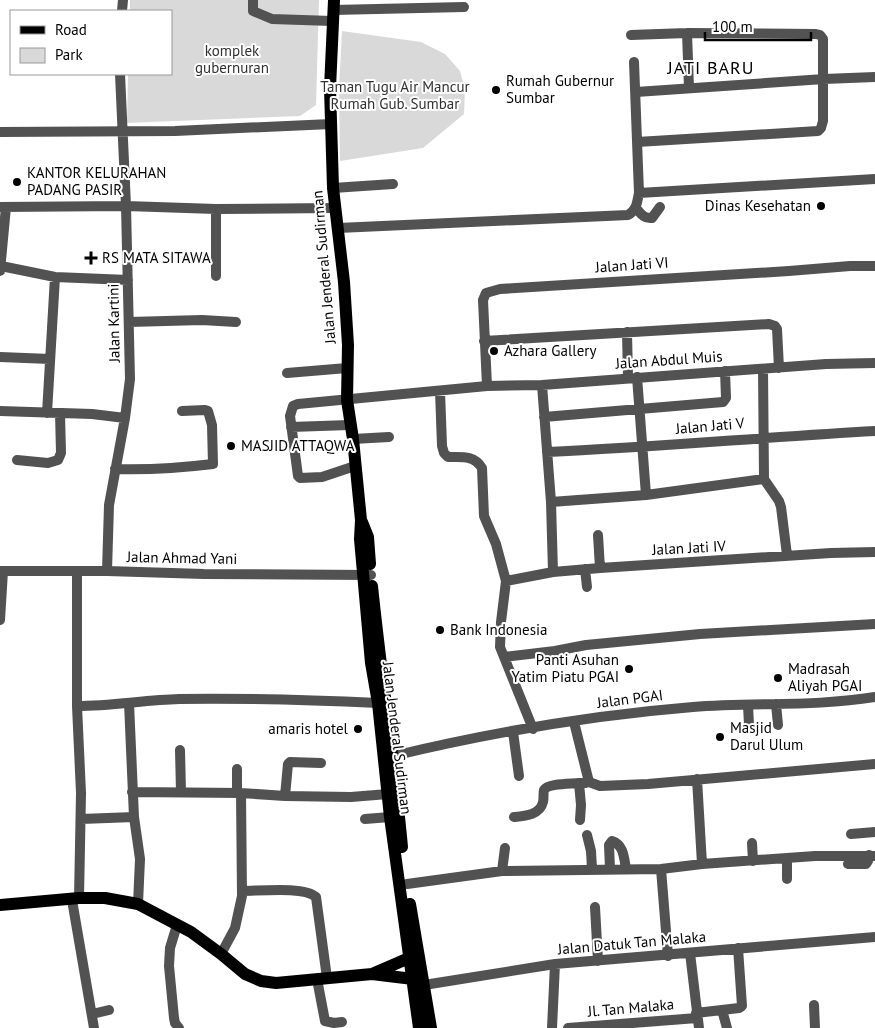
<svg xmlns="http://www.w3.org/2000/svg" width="875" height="1028" viewBox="0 0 875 1028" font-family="'PT Sans',sans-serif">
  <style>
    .green { fill: #d9d9d9 }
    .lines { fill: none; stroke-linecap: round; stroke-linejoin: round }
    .minor { stroke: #525252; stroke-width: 10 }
    .major { stroke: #000; stroke-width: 12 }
    .poi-dot { fill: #000; stroke: #fff; stroke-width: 2 }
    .labels { text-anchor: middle; stroke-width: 4; stroke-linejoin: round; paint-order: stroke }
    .park-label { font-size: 15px; fill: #303030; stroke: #fff }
    .poi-label { font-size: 15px; fill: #000; stroke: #fff; text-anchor: start }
    .street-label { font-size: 15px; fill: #000; stroke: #fff }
    .quarter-label { font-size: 18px; letter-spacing: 1px; fill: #000; stroke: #fff }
  </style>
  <rect width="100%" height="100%" fill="#fff"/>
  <path class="green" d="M 130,0 L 319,0 L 316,105 L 300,116 L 127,123 L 128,74 L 171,74 L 171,11 L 130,11 Z
    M 342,31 L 421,42 L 445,54 L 460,71 L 465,89 L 464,114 L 423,148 L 340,161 L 339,88 Z"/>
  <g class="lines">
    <path class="minor" d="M 253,0 L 253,11 L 272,19 L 332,21
      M 333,10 L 464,7
      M 122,11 L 123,0
      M 687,33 L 689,88
      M 631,35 L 687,33 L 816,34 L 820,35 L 823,39 L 823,121 L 821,128 L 818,131 L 637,142
      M 636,92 L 824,79 L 875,77
      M 0,132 L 175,131 L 331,124
      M 333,188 L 393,184
      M 639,193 L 875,179
      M 0,207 L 126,206 L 216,209 L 335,208
      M 636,208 C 641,214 644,219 652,218 L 660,207
      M 216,209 L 216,276
      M 338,228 L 628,215 C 637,210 637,202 639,193 L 634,62
      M 1,266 L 55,277 L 128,280
      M 0,271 L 6,207
      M 129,322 L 202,320 L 236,322
      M 627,332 L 628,378
      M 484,341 L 769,324 L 775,326 L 777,329 L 779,368
      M 0,357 L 50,359
      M 763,369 L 764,479 L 779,501 L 781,507 L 787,555
      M 287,373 L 347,368
      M 637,377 L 646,495
      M 542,385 L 551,502 L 553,572
      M 487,386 L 483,300 L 486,293 L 500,289 L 789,271 L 850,266 L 875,266
      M 440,391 L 442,446 L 444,453 L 448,457 C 462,457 474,455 482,468 L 484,516 L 496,544 L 506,581 L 501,622 L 500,647 L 533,729
      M 0,411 L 92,414 L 125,418
      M 47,413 L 55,277
      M 544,417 L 723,402 L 726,398 L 725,371
      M 291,427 L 349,425
      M 353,439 L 389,437
      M 547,452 C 657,447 766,437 875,431
      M 17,460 L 48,463 L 58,460 L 61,453 L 60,413
      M 355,466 L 322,477 L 300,478 L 298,476 L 290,416 L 293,406 L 298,404 L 487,386 L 542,385 L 826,364 L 875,363
      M 115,469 C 148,470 180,468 213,464 L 212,425 L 208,411 L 205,410 L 182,411
      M 551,502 L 646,495 L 764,479
      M 598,535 L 600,568
      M 585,569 L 587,587
      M 0,571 L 107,571 L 204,574 L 371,575
      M 77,571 L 77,706 L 81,793 L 79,898
      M 107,571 L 109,505 L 125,418 L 130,379 L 126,206 L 120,74
      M 506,581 L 553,572 L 600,568 L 831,553 L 875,552
      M 0,620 L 3,571
      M 504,657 L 555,651 L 586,645 L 700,634 L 875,624
      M 129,703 L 134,817 L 140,859 L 138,904
      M 776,704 L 778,725
      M 748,705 L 749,725
      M 77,706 C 111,706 145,700 179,699 C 246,698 312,700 378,703
      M 574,722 L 589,782 L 600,786 L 648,784 L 875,764
      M 513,732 L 519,776
      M 180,750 L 181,792
      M 393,756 C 489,733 594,715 693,707 C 753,702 815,707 875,697
      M 697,779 L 702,864
      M 132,792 L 241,793 L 285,796 L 351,797 L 388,794
      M 237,792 L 237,769
      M 285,796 L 288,764 L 290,762 L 321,763
      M 514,817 C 525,816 540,815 543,802 C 544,798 543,793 544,790 C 548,783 572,784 579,783
      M 81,819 L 134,817
      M 365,819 L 390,817
      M 580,820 L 581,805 L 579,783 L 586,783
      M 851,834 L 875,832
      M 587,835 L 591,851 L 592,869
      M 752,843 L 753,861
      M 787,858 L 787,879
      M 848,864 L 866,864 L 868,861 L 869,855
      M 610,869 L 609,845 L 612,841 C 624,845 624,858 626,869
      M 661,869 L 668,956
      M 502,871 L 505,848
      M 407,884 L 502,871 L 661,869 L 702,864 L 815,856 L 875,856
      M 242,891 C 259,891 305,886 316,897 L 327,978
      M 72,900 L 94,1028
      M 595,907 L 598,961
      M 177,925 L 170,948 L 169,966 L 174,1018 L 175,1023 L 179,1028
      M 690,953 L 699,1028
      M 221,954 L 235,928 L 242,896 L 241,793
      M 317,979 L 325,1021 L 334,1023 L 342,1022
      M 424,985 L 555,964 L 875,937
      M 814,1005 L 815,1028
      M 722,1010 L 727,1028
      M 696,1013 L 739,1008 L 742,1006 L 738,948
      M 92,1014 L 109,1010
      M 552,1028 L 555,964
      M 568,1028 L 697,1018"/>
    <path class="major" d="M 334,0 L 330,88 L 333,188 L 344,282 L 348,345 L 347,400 L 353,439 L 361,520 L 360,539 L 371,663 L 378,703 L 390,817 L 419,1028
      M 362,522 L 368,537 L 370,564
      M 372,586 C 381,673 394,760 402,847
      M 410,904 L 431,1028
      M 0,905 L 79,898 L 105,898 L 138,904 L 191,932 L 221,954 L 245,974 L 261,981 L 276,983 L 372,974 L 413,979
      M 372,974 L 409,958"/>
  </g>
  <g class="poi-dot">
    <circle cx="496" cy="90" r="5"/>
    <circle cx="17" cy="182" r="5"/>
    <circle cx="821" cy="206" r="5"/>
    <path d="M88.5 250.5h5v5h5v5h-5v5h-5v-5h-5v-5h5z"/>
    <circle cx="494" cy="351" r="5"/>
    <circle cx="231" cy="446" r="5"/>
    <circle cx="440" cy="630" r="5"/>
    <circle cx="629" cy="669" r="5"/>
    <circle cx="778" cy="678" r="5"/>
    <circle cx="358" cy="729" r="5"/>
    <circle cx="720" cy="737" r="5"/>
  </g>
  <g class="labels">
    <g class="park-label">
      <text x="232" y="56">komplek<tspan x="232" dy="17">gubernuran</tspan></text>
      <text x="395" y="92">Taman Tugu Air Mancur<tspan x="395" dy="17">Rumah Gub. Sumbar</tspan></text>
    </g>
    <g class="poi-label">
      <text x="506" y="86">Rumah Gubernur<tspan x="506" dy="17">Sumbar</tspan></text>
      <text x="27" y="178">KANTOR KELURAHAN<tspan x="27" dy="17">PADANG PASIR</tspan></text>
      <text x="811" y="211" text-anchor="end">Dinas Kesehatan</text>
      <text x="102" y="263">RS MATA SITAWA</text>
      <text x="504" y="356">Azhara Gallery</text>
      <text x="241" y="451">MASJID ATTAQWA</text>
      <text x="450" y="635">Bank Indonesia</text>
      <text x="619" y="665" text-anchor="end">Panti Asuhan<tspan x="619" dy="17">Yatim Piatu PGAI</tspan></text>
      <text x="788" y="674">Madrasah<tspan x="788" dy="17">Aliyah PGAI</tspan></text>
      <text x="730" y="733">Masjid<tspan x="730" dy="17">Darul Ulum</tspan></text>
      <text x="348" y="734" text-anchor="end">amaris hotel</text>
    </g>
    <g class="street-label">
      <text transform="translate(632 265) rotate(-4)" y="5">Jalan Jati VI</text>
      <text transform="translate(324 267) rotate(-95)" y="5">Jalan Jenderal Sudirman</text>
      <text transform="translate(114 323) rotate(-91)" y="5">Jalan Kartini</text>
      <text transform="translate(669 360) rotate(-4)" y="5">Jalan Abdul Muis</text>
      <text transform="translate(710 426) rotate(-5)" y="5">Jalan Jati V</text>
      <text transform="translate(689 548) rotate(-3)" y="5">Jalan Jati IV</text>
      <text transform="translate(182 558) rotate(1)" y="5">Jalan Ahmad Yani</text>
      <text transform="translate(630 699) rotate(-7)" y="5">Jalan PGAI</text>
      <text transform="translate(397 738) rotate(83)" y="5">Jalan Jenderal Sudirman</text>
      <text transform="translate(632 943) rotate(-5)" y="5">Jalan Datuk Tan Malaka</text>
      <text transform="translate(631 1008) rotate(-5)" y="5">Jl. Tan Malaka</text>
    </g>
    <g class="quarter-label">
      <text x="711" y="74">JATI BARU</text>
    </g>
  </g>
  <rect x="10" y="10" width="162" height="65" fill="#ffffff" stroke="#999999"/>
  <rect x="20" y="26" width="25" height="8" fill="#000000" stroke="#999999"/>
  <text x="55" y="35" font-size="15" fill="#000000">Road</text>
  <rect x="20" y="48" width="25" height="15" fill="#d9d9d9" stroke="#999999"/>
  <text x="55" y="60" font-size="15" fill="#000000">Park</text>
  <path d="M705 32v8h106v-8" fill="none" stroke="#000000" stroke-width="2.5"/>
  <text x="712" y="32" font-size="15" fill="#000000" stroke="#ffffff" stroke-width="4" paint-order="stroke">100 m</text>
</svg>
